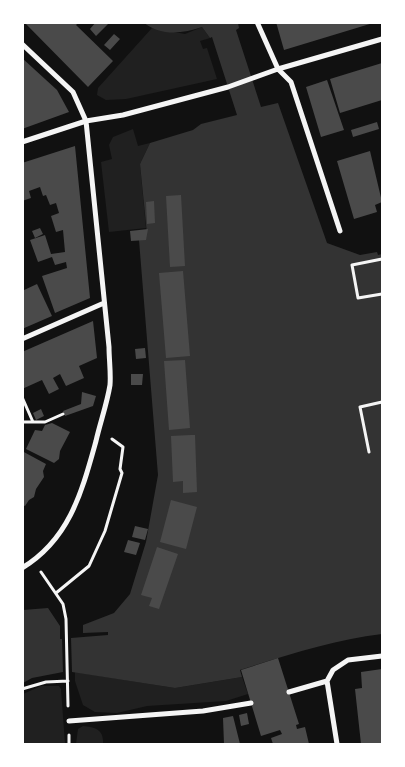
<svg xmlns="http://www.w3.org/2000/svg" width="405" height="767" viewBox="0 0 405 767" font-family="Helvetica,sans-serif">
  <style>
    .green { fill: #202020 }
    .water { fill: #333 }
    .building { fill: #4a4a4a }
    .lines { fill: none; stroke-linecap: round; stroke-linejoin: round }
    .path { stroke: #f5f5f5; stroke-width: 3 }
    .minor { stroke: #f5f5f5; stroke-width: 5 }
  </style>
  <rect width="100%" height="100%" fill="#111"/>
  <path class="green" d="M 202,27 L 210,38 L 200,41 L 203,49 L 207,48 L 217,79 L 126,99 L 106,100 L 97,95 L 98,88 L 152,28 L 185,34 Z
    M 133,129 L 138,146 L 150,143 L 140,164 L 146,228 L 109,232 L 101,162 L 112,159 L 109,145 L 113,137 Z
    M 75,672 L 175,688 L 242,677 L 248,694 L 226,701 L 147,706 L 117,713 L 95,712 L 83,705 L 75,681 Z
    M 41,686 L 59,686 L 61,689 L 65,744 L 23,744 L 23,694 Z
    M 83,726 C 96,727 104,730 103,744 L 76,744 L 78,729 Z"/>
  <path class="water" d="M 144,23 L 238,23 L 239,28 L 236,30 L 261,107 L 278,103 L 327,243 L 360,255 L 377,252 L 378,255 L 382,254 L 382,634 C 334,640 287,655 240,670 L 242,677 L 175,688 L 72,672 L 71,638 L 108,635 L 108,632 L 83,633 L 83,625 L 114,613 L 130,594 L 146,542 L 158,475 L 139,240 L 147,234 L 140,164 L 150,143 L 193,130 L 201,124 L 237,115 L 212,37 L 210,38 L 202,27 C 182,34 161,36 144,23 Z
    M 48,608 L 60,626 L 60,639 L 62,639 L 63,672 L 32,678 L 23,683 L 23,610 Z"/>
  <path class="building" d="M 24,22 L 79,22 L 76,25 L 113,61 L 88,87 Z
    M 96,22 L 110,22 L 96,36 L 90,29 Z
    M 276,22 L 373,22 L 373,23 L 284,50 Z
    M 114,34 L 120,39 L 110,50 L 104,45 Z
    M 22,58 L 57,90 L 69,112 L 22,129 Z
    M 382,63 L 382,100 L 340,113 L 330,79 Z
    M 327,80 L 344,130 L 321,137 L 306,87 Z
    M 377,122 L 379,129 L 353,137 L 351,130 Z
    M 75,146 L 90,298 L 55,313 L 42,276 L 67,268 L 66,262 L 55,265 L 52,257 L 38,262 L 30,240 L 45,235 L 51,254 L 65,252 L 63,230 L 56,232 L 51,216 L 59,213 L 56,203 L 50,205 L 46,195 L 43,196 L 40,187 L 29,191 L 31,198 L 22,201 L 22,163 Z
    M 370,151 L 382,202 L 375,205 L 377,212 L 354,219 L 337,161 Z
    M 181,195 L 185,266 L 170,267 L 166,196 Z
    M 154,201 L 155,223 L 147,224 L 146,202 Z
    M 40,228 L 43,234 L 35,238 L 32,231 Z
    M 148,229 L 146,240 L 131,241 L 130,231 Z
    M 183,271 L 190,356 L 166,358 L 159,273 Z
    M 37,284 L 52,316 L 22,329 L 22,291 Z
    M 93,321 L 97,358 L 79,366 L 84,378 L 66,386 L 60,374 L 53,378 L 59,389 L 49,394 L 42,380 L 22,389 L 22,352 Z
    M 145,348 L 146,358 L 136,359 L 135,349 Z
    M 185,360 L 190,428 L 169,430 L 164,361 Z
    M 131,374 L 143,374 L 142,385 L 131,385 Z
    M 82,392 L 96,396 L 93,406 L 65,416 L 63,411 L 81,404 Z
    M 41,409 L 44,416 L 36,420 L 33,413 Z
    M 52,423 L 70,432 L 60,451 L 59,459 L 54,463 L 26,449 L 35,430 L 42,431 L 45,425 Z
    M 191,435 L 195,435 L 197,492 L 183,493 L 183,481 L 173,482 L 171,436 Z
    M 22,451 L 46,464 L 43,471 L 44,477 L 36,489 L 34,497 L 29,500 L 25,506 L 22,505 Z
    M 171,500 L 197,507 L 186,549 L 160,542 Z
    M 135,526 L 148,529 L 145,540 L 132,537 Z
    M 128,540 L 140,543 L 136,555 L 124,552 Z
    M 157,547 L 178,554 L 159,609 L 149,606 L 152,598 L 141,595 Z
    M 278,658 L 299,724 L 296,725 L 297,729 L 305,727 L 309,744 L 273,744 L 271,738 L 282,734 L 280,730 L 261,736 L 241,670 Z
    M 382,669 L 382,744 L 361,744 L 355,689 L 362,688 L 361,672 Z
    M 247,713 L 249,724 L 241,726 L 239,715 Z
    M 233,716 L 240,744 L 224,744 L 223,718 Z"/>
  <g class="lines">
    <path class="path" d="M 382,259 L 352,265 L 358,298 L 382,294
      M 22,397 L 33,422 L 22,422
      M 33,422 L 45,422 L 63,414
      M 369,452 L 360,407 L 382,402
      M 41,572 L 63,604 L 66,619 L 68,706
      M 56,593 L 89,566 L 105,531 L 122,473 L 120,469 L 123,447 L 112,439
      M 22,689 L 46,682 L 68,681
      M 69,735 L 69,744"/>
    <path class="minor" d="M 257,22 L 278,69 L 291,82 L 340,231
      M 22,44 L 73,92 L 86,121 L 109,347 C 109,359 111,373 110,385 C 107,404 100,423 96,441 C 82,491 70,539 22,568
      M 22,142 L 86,121 L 123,115 L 228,87 L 278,69 L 382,39
      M 22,339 L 104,303
      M 289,692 L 327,681
      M 69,721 L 203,711 L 251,703
      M 337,744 L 327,681 L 333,670 L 348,660 L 382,656"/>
  </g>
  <rect width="405" height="767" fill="none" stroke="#ffffff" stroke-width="48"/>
</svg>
